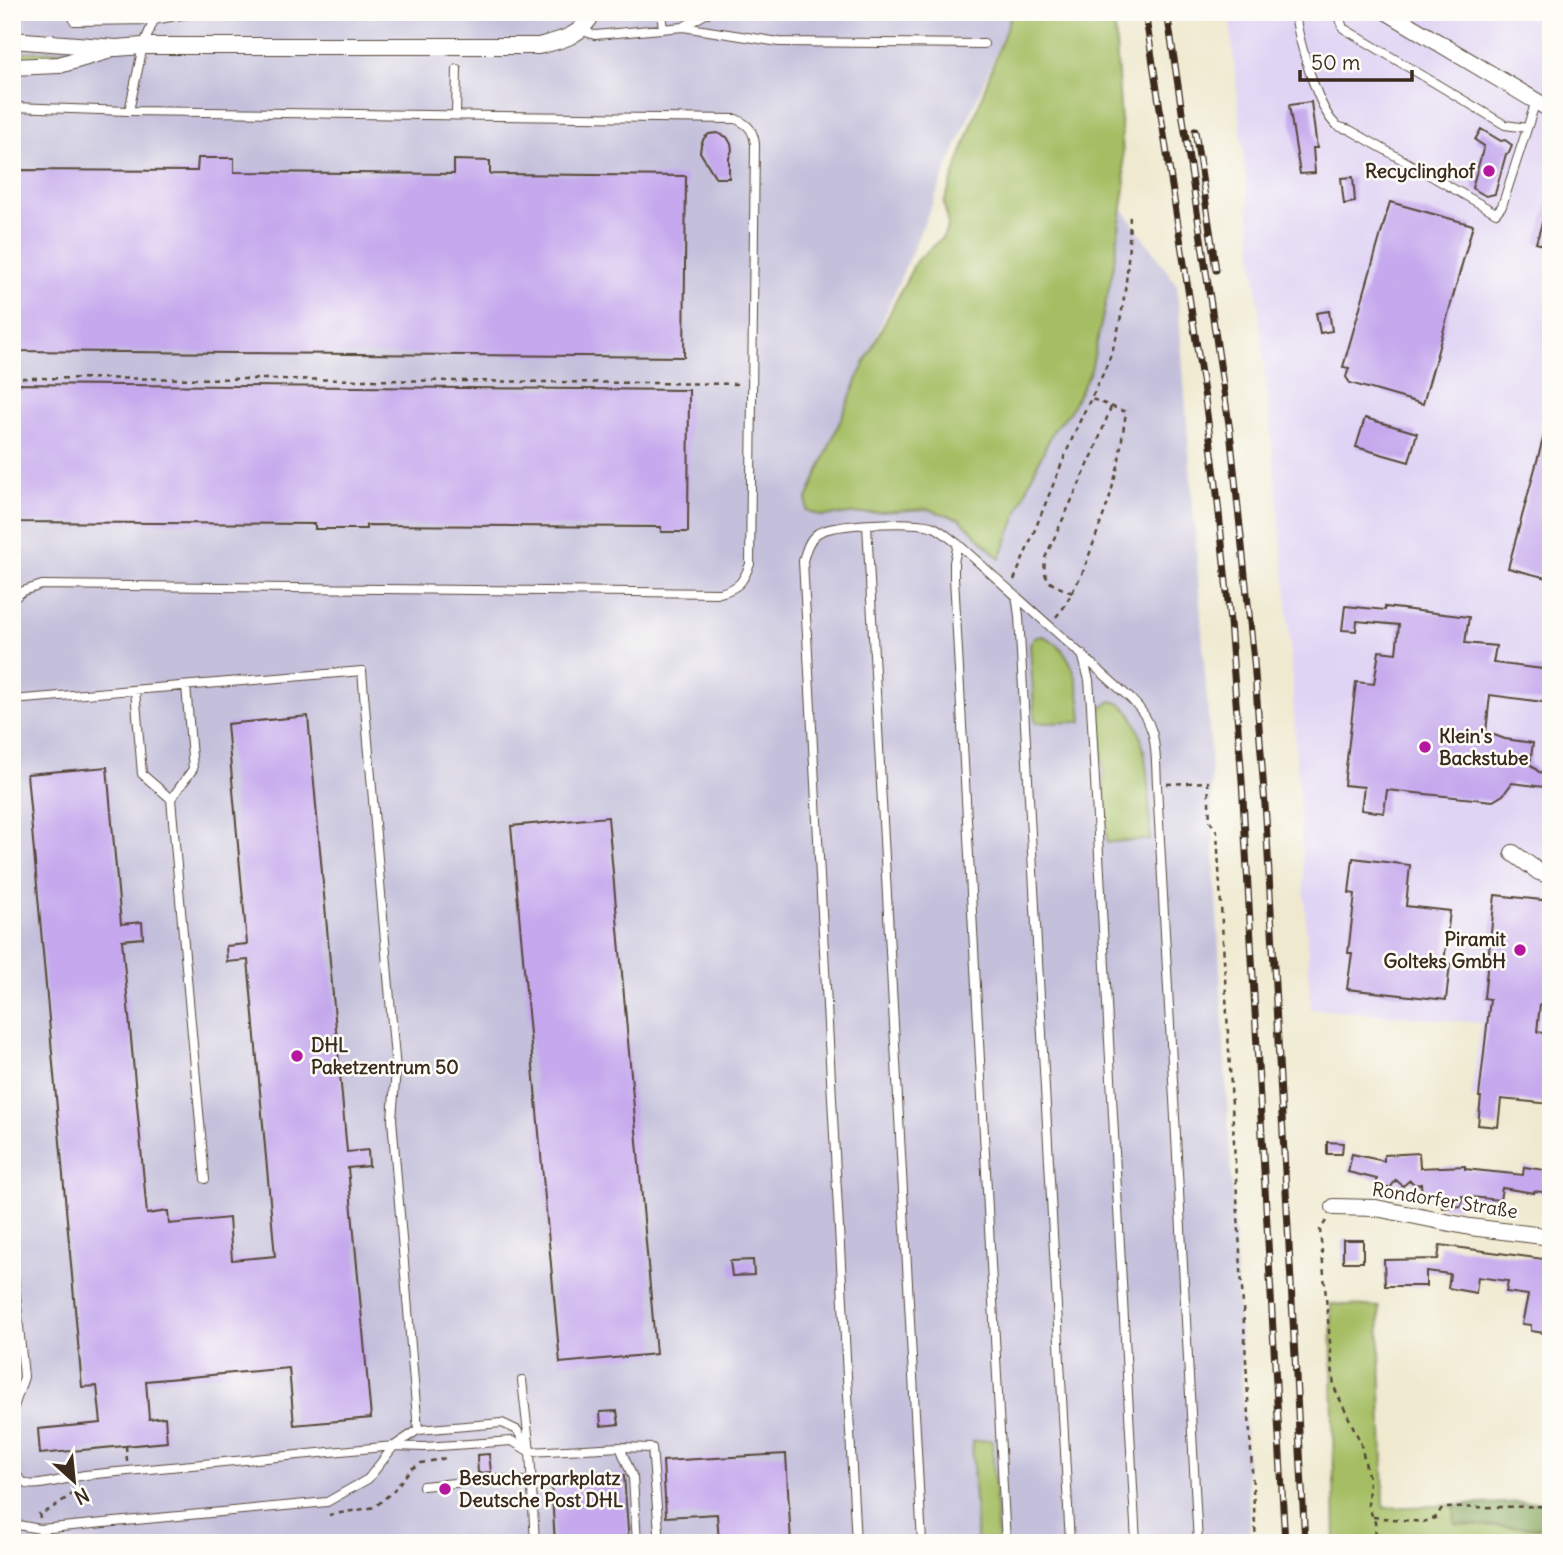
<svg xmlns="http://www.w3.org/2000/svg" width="1563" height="1555" viewBox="0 0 1563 1555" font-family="Delius,sans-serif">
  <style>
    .built { fill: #e0d4f4 }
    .industrial { fill: #c4c0db }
    .green { fill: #a5be64; stroke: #707441; stroke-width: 2 }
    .forest { fill: #84a55a; stroke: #60683c; stroke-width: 2 }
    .building { fill: #c5a8ed }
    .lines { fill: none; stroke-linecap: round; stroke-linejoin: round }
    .lane-casing { stroke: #564739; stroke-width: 10 }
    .street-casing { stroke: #564739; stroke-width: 18 }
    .path { stroke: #564739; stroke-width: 2.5; stroke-dasharray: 5 5; stroke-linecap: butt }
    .lane { stroke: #fff; stroke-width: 8 }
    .street { stroke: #fff; stroke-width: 16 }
    .rail-casing { stroke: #3b2a1e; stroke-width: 7 }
    .rail { stroke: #fdfcf7; stroke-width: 4.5; stroke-dasharray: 13; stroke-linecap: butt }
    .poi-dot { fill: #b5179e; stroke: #fdfcf7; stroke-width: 2.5 }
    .labels { text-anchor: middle; stroke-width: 5; stroke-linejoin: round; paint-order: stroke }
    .poi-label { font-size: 19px; font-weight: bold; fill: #3b2a1e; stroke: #fdfcf7; text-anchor: start }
    .street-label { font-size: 19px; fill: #3b2a1e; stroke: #fdfcf7 }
  </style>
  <rect width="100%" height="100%" fill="#fdfcf7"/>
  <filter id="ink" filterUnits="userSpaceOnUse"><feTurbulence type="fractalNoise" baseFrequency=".0143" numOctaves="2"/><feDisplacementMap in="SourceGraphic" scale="14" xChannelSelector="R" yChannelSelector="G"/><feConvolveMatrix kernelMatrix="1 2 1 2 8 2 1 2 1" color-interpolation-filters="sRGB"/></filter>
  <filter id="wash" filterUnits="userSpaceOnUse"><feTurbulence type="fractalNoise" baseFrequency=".00686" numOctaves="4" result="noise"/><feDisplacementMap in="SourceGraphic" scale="28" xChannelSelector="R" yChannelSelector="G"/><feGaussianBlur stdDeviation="1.57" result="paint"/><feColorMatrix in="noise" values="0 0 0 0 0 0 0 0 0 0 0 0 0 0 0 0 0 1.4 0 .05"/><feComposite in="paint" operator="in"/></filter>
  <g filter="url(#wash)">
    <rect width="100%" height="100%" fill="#efe9cf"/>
    <path class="built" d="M 1229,12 L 1551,12 L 1551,1105 L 1471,1098 L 1481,1023 L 1311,1009 L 1287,598 Z"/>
    <path class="industrial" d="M 12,12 L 1012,12 L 991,65 L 837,428 L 1102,180 L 1177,285 L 1210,741 L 1213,839 L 1251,1543 L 12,1543 Z"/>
    <path class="green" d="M 1012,12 L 1114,12 L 1125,188 L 1113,269 L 1091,370 L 1069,413 L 1054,429 L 1032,476 L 1000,559 L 960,519 L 927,509 L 821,516 L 806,510 L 807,499 L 865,362 L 916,261 L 943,237 L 948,226 L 944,203 Z
      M 67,51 L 69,56 L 61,60 L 12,60 L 12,52 Z
      M 1043,636 C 1076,649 1080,691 1082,722 L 1035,723 L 1030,645 C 1032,638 1035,637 1043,636 Z
      M 1111,701 C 1152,705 1149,810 1150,840 L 1107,842 L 1100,715 L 1101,708 Z
      M 1331,1304 L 1379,1307 L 1384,1508 L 1454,1505 L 1455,1524 L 1551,1528 L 1551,1543 L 1335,1543 Z
      M 992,1440 L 998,1543 L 977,1543 L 972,1441 Z"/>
    <path class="forest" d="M 1551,1501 L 1551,1528 L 1455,1524 L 1454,1505 Z"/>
    <g id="blocks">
      <path class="building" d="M 1311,102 L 1317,148 L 1313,148 L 1315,173 L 1300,174 L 1289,105 Z
        M 1481,129 L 1501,141 L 1505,140 L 1512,145 L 1509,153 L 1506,154 L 1495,194 L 1486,196 L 1472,188 L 1484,146 L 1475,140 Z
        M 717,133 L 727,137 L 731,144 L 732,150 L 729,158 L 729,178 L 716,178 L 700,152 L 701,145 L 704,138 L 709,134 Z
        M 198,158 L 234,158 L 234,172 L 454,174 L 454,160 L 490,161 L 490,174 L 686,176 L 684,357 L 12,351 L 12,170 L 197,171 Z
        M 1353,177 L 1355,202 L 1344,204 L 1341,178 Z
        M 1390,202 L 1473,225 L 1423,404 L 1350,383 L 1346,377 L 1349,368 L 1343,367 Z
        M 1548,203 L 1551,204 L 1551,247 L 1536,243 Z
        M 1329,311 L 1332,331 L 1320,333 L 1316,313 Z
        M 12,384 L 689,390 L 688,532 L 661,532 L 661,527 L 366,525 L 366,529 L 315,529 L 315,524 L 12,522 Z
        M 1365,418 L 1417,433 L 1409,462 L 1356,447 Z
        M 1547,424 L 1551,424 L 1551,579 L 1508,568 Z
        M 1345,606 L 1385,610 L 1385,607 L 1469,617 L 1465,643 L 1496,646 L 1493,663 L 1551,670 L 1551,703 L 1490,695 L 1486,732 L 1505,739 L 1533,743 L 1530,764 L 1539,772 L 1546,773 L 1544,787 L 1512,783 L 1503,795 L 1493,801 L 1387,790 L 1384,813 L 1361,810 L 1364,787 L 1344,785 L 1356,682 L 1374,684 L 1379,651 L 1396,653 L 1399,625 L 1357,621 L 1356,631 L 1342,630 Z
        M 308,716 L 347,1152 L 368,1150 L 369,1166 L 348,1168 L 371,1418 L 294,1425 L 289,1368 L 146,1381 L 149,1419 L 165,1417 L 167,1442 L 40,1454 L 38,1429 L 101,1423 L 97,1386 L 82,1387 L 27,774 L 107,767 L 121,924 L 142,922 L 143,938 L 122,940 L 147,1214 L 168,1211 L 169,1224 L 229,1218 L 232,1260 L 275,1256 L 248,960 L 227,962 L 226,946 L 247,944 L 227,724 Z
        M 608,817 L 656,1354 L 560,1363 L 511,826 Z
        M 1353,858 L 1410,865 L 1406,906 L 1450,911 L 1444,963 L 1450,964 L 1446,1000 L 1347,989 L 1352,953 L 1348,953 L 1355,894 L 1349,893 Z
        M 1495,895 L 1551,901 L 1551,1005 L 1540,1004 L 1537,1032 L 1551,1034 L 1551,1104 L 1501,1099 L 1498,1127 L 1478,1125 L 1481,1097 L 1479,1097 L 1490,999 L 1484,998 Z
        M 1327,1142 L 1343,1143 L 1342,1154 L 1327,1154 Z
        M 1419,1153 L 1420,1168 L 1465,1166 L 1465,1169 L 1523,1175 L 1524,1167 L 1551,1171 L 1551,1193 L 1534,1191 L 1534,1193 L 1502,1188 L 1500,1200 L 1462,1196 L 1461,1206 L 1442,1208 L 1441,1194 L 1422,1195 L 1421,1184 L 1415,1185 L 1410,1180 L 1403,1186 L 1396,1180 L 1390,1188 L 1377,1188 L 1377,1179 L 1348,1172 L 1352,1154 L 1384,1161 L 1384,1155 Z
        M 1343,1240 L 1363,1240 L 1363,1262 L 1343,1262 Z
        M 1440,1245 L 1551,1260 L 1551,1334 L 1531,1331 L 1531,1325 L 1522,1324 L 1528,1295 L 1506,1292 L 1508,1281 L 1478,1277 L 1476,1293 L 1448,1288 L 1450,1274 L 1426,1271 L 1426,1286 L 1385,1286 L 1384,1260 L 1438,1259 Z
        M 753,1260 L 754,1275 L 732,1276 L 730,1261 Z
        M 617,1411 L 619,1424 L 601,1426 L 600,1412 Z
        M 489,1454 L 491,1472 L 478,1473 L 477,1455 Z
        M 786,1454 L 791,1543 L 719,1543 L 717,1514 L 666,1517 L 663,1461 Z
        M 595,1474 L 596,1477 L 624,1475 L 629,1543 L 555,1543 L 551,1480 L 579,1479 L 579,1476 Z"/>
    </g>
  </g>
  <g filter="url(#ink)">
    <use href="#blocks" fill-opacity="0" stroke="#564739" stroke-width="2"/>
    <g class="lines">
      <defs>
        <path id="lane" d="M 74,12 L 74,21 L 154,20
          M 661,12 L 663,29
          M 1295,12 C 1298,38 1317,107 1335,124 C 1339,128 1345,128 1350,130 L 1496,213 L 1502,206 L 1536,101
          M 1344,12 L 1340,19 L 1343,28 L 1505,125 L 1527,128
          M 1539,12 L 1551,19
          M 683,27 L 779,42 L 984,44
          M 579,30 L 595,35 L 683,27 L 709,12
          M 12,107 L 129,111 L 736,119 C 749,125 753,130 755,144 L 750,564 C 743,582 739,588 720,593 L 42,585 L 23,591 L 12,600
          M 129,111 L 143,46 L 154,20 L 197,12
          M 456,115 L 457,69
          M 867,525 L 922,1543
          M 958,544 L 954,562 L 954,577 L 1006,1543
          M 1016,595 L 1019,616 L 1070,1543
          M 1082,654 L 1089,680 L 1091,706 L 1136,1543
          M 186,686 L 193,769 L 171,799 L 205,1179
          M 135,690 L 142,774 L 171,799
          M 12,700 L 362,671 L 396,1070 L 392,1119 L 418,1430
          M 12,1255 L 24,1377 L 12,1413
          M 522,1380 L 530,1452 L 535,1543
          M 620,1447 L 633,1478 L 637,1543
          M 12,1467 C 15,1474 19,1481 27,1484 C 39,1487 71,1477 85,1475 L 394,1446 L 425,1447 L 512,1441 L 530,1452 L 620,1447 L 652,1448 L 660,1543
          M 423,1486 L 497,1479 L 532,1482
          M 12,1519 L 18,1525 L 40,1529 L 327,1502 L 368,1479 L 394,1446 L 418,1430 L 502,1423 L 517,1430 L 529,1450
          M 856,1543 L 803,561 C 806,550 809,539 818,533 C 835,523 911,521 931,526 C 941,529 949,538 958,544 L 1131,699 C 1159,726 1155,749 1157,785 L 1198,1543"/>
        <path id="street" d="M 1387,12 L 1551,110
          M 12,40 L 116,48 L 143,46 L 538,46 C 562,40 581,37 593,12
          M 12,67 L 59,65 L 107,51
          M 1513,853 L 1539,872 L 1551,876
          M 1334,1207 L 1376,1208 L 1470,1227 L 1551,1237"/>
      </defs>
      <use href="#lane" class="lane-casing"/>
      <use href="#street" class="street-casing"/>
      <path class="path" d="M 12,378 L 271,379 L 740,384
        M 1014,580 C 1035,531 1054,481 1075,432 C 1089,399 1109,369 1117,334 C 1127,294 1129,253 1130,212
        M 1072,593 C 1051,583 1042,584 1045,558 L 1094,452 L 1111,407
        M 1056,617 L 1064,607 L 1083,572 L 1109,500 L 1118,466 L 1126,412 L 1092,399
        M 1167,784 L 1208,782 L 1210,821 L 1217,832 L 1256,1543
        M 1326,1221 L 1320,1230 L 1334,1387 L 1360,1441 L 1369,1479 L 1368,1506 L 1375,1522 L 1376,1543
        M 126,1446 L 127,1461
        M 329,1515 L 375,1507 L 393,1491 L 411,1469 L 421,1463 L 446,1458
        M 1373,1517 L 1423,1522 L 1435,1518 L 1442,1508 L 1551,1506
        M 40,1518 L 39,1514 L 49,1510 L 81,1488"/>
      <use href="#lane" class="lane"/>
      <use href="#street" class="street"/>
      <defs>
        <path id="rail" d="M 1145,12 L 1205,399 L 1216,484 L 1230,622 L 1242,781 L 1285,1543
          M 1167,12 L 1230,431 L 1254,661 L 1266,818 L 1305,1543
          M 1195,131 L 1216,270"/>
      </defs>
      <use href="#rail" class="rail-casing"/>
      <use href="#rail" class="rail"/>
    </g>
  </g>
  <g class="poi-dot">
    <circle cx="1489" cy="171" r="7"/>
    <circle cx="1425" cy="747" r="7"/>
    <circle cx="1520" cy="950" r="7"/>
    <circle cx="297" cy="1056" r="7"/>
    <circle cx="445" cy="1489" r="7"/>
  </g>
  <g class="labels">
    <g class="poi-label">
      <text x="1475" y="178" text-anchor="end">Recyclinghof</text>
      <text x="1439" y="743">Klein's<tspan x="1439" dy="22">Backstube</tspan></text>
      <text x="1506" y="946" text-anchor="end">Piramit<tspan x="1506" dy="22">Golteks GmbH</tspan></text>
      <text x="311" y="1052">DHL<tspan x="311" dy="22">Paketzentrum 50</tspan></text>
      <text x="459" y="1485">Besucherparkplatz<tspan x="459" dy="22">Deutsche Post DHL</tspan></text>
    </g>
    <g class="street-label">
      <text transform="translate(1445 1200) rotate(9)" y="7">Rondorfer Straße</text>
    </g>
  </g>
  <rect width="1563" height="1555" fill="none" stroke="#fdfcf7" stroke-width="42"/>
  <g transform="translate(74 1481) rotate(153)" stroke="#fdfcf7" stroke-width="5" paint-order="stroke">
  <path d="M0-5L12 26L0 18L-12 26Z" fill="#3b2a1e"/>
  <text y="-10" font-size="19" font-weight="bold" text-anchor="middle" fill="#3b2a1e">N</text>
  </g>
  <path d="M1300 70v10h112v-10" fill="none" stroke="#3b2a1e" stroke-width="3.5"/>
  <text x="1311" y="70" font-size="21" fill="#3b2a1e" stroke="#fdfcf7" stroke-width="5" paint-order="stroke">50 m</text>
</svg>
